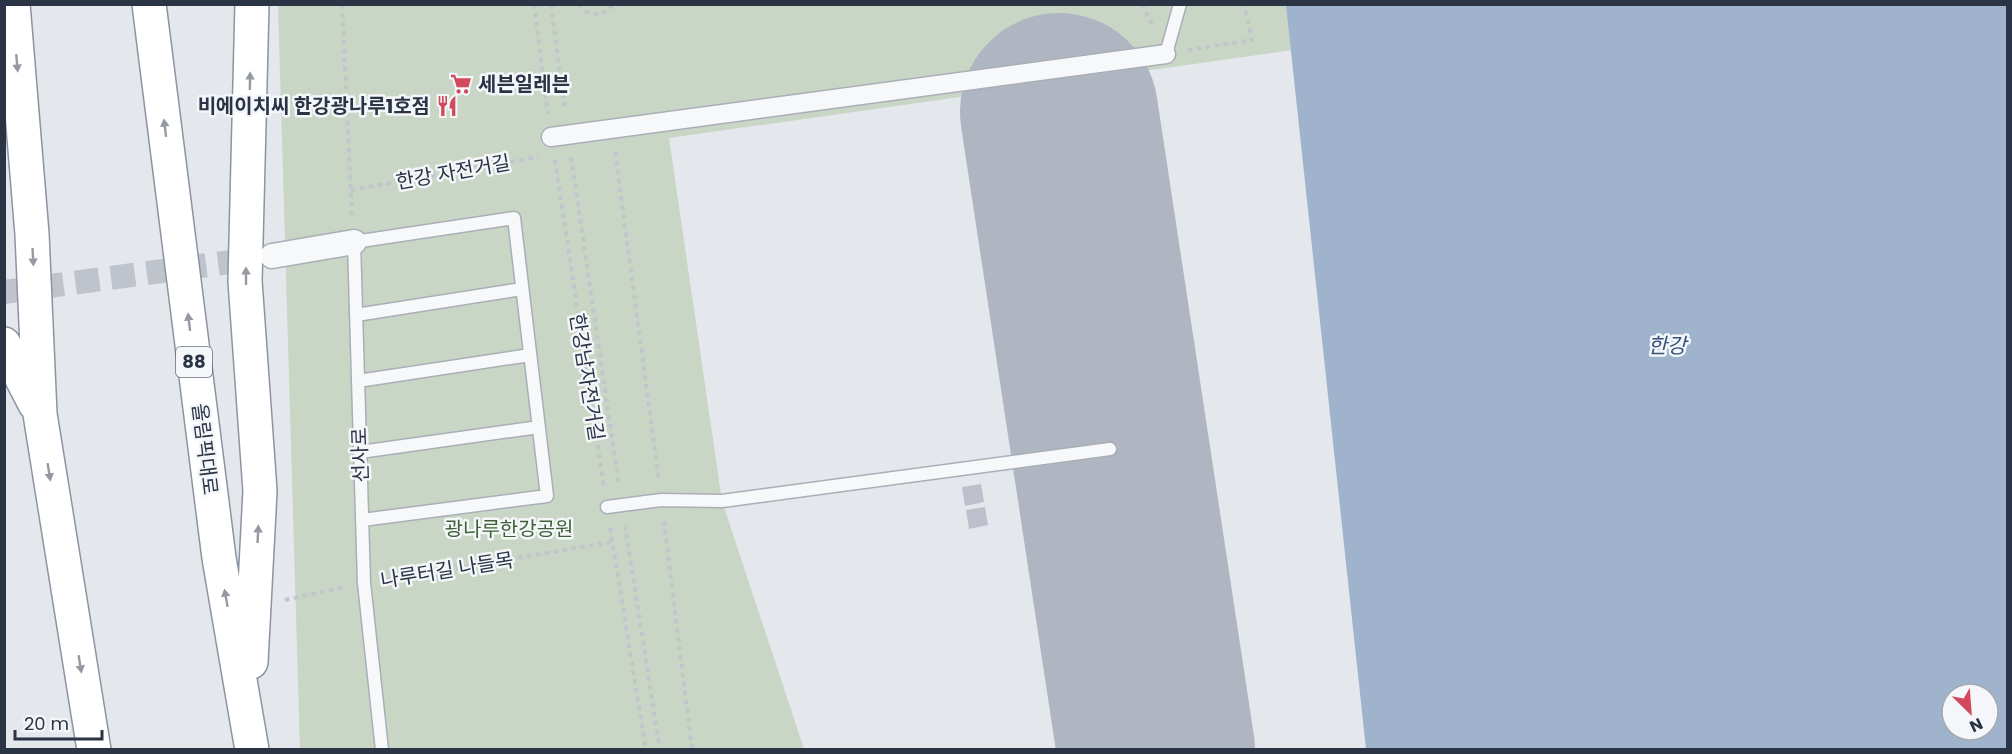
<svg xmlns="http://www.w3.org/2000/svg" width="2012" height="754" viewBox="0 0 2012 754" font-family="Poppins,'Noto Sans KR',sans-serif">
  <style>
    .green { fill: #c9d6c5 }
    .water { fill: #9fb4cc; fill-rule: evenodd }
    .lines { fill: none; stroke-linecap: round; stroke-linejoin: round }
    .runway { stroke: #b0b6c1; stroke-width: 198 }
    .building { fill: #bbc0ca }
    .minor-tunnel { stroke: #bfc3cb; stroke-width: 24; stroke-dasharray: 24 12; stroke-linecap: butt }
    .service-casing { stroke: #a9aeb7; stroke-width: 15 }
    .pedestrian-casing { stroke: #a9aeb7; stroke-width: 21 }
    .minor-casing { stroke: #a9aeb7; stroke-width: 27 }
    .trunk-casing { stroke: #8b94a3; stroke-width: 36 }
    .path { stroke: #c2c5cb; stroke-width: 4; stroke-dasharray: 4.5 4.5; stroke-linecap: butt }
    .service { stroke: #f7f8fa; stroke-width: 12 }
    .pedestrian { stroke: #f7f8fa; stroke-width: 18 }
    .minor { stroke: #f7f8fa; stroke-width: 24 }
    .trunk { stroke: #fff; stroke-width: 33 }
    .oneway { fill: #959aa2 }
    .labels { text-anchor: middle; stroke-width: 5; stroke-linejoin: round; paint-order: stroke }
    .shield { fill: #f4f6f9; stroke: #676e7b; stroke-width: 1.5 }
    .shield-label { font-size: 18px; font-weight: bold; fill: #2b3445 }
    .poi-label { font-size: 20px; font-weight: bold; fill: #2b3445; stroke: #f4f6f9; text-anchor: start }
    .street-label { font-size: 20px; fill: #2b3445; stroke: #f4f6f9 }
    .park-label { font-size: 20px; fill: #3f6138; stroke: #f4f6f9 }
    .water-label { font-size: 21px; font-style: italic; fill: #34527a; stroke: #f4f6f9 }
  </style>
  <rect width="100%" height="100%" fill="#e4e7ec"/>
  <path class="green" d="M 1286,4 L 1293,50 L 669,138 L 722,501 L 804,749 L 300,750 L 278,5 Z"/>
  <path class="water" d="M 1286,5 L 2007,5 L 2007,749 L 1366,749 ZM 1952,694 L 1988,694 L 1988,730 L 1952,730 Z"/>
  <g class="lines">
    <path class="runway" d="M 1059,112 L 1156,750"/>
  </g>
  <path class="building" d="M 981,484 L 984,502 L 965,506 L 962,487 Z
    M 985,507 L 988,525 L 969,529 L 966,510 Z"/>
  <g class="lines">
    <path class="minor-tunnel" d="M 4,292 L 261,258"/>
    <defs>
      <path id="service" d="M 1166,54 L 1180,4
        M 356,315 L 522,289
        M 358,381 L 530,355
        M 360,452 L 539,427
        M 607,507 L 661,500 L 722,501 L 1110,449
        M 362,520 L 547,496 L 514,218 L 354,242 L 364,583 L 382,750"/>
      <path id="pedestrian" d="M 551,137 L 1166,54"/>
      <path id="minor" d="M 272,256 L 354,242"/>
      <path id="trunk" d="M 13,4 L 32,234 L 40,414 L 94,750
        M 149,4 L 219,558 L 252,750
        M 4,344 L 35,404
        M 251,662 L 260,491 L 245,281 L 252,4"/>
    </defs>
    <use href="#service" class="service-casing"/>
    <use href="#pedestrian" class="pedestrian-casing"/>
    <use href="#minor" class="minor-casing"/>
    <use href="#trunk" class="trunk-casing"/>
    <path class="path" d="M 342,4 L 352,217
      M 534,4 L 548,114
      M 551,4 L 565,111
      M 579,4 L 585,11 L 600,15 L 615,4
      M 1142,4 L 1153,27
      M 1188,50 L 1252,40 L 1244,4
      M 615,152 L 659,481
      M 571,157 L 619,485
      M 555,160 L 604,488
      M 351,190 L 538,157
      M 664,521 L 692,750
      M 625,525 L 660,750
      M 610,528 L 646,750
      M 385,580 L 612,542
      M 285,600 L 345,587"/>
    <use href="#service" class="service"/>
    <use href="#pedestrian" class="pedestrian"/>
    <use href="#minor" class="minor"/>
    <use href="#trunk" class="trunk"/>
  </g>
  <defs><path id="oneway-solid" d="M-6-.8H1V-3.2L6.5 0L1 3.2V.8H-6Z" transform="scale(1.5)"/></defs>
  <g class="oneway">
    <use href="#oneway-solid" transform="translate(17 63) rotate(85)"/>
    <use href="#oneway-solid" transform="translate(250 81) rotate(-89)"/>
    <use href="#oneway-solid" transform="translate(165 128) rotate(-97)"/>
    <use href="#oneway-solid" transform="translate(33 257) rotate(87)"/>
    <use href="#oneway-solid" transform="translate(246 276) rotate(-90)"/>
    <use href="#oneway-solid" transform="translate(189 322) rotate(-97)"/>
    <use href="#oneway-solid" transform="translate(49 472) rotate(81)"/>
    <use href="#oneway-solid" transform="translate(258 534) rotate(-87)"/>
    <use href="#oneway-solid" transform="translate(226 598) rotate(-100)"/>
    <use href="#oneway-solid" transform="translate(80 664) rotate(81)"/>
  </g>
  <defs>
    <symbol id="supermarket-bare" viewBox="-9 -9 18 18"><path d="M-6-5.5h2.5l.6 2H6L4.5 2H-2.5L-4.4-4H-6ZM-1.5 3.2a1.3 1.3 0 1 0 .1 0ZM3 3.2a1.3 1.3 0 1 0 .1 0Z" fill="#d1495b" stroke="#f4f6f9" stroke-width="2.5" paint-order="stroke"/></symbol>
    <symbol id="restaurant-bare" viewBox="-9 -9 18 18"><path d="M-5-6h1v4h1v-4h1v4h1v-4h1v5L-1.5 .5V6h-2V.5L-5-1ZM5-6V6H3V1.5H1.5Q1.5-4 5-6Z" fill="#d1495b" stroke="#f4f6f9" stroke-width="2.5" paint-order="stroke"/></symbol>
  </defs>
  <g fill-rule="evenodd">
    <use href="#supermarket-bare" x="446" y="69" width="30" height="30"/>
    <use href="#restaurant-bare" x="432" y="91" width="30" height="30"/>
  </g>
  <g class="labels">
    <rect class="shield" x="176" y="347" width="36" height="30" rx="4.5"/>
    <g class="shield-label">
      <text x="194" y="368">88</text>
    </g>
    <g class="poi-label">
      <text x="478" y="91">세븐일레븐</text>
      <text x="430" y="113" text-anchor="end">비에이치씨 한강광나루1호점</text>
    </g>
    <g class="street-label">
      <text transform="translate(453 172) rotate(-10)" y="7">한강 자전거길</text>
      <text transform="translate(587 377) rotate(81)" y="7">한강남자전거길</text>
      <text transform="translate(205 449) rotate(83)" y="7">올림픽대로</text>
      <text transform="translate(360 455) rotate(-92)" y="7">선사로</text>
      <text transform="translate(447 570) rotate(-9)" y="7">나루터길 나들목</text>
    </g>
    <g class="park-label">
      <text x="509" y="536">광나루한강공원</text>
    </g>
    <g class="water-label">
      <text x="1667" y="353">한강</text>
    </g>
  </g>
  <rect width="2012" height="754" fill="none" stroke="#2b3445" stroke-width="12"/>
  <g transform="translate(1970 712) rotate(155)"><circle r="28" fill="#f4f6f9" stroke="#a4a8b1" stroke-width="1.5"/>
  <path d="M0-4.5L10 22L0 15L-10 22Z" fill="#d1495b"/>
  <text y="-9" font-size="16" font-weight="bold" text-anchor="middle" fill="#2b3445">N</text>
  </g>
  <path d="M15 730v9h87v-9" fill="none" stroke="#2b3445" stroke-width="3"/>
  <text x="24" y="730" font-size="18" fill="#2b3445" stroke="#f4f6f9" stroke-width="4.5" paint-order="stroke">20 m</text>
</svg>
